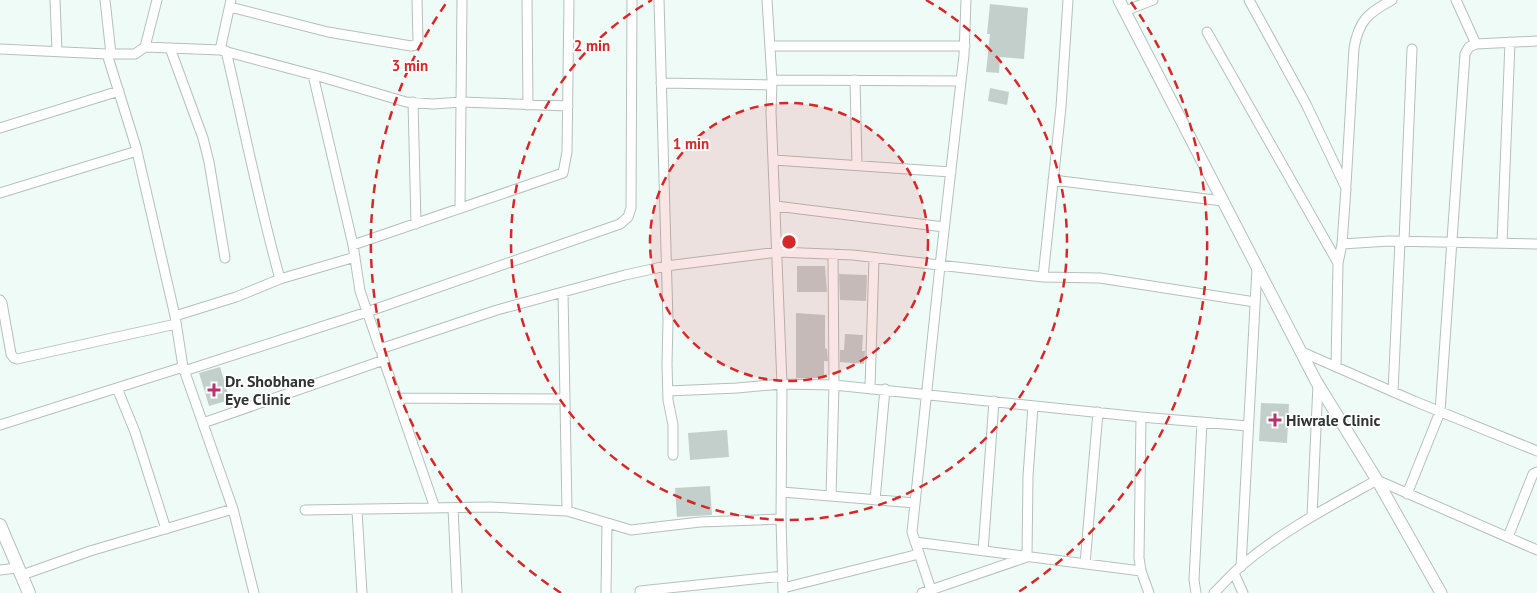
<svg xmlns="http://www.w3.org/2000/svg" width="1537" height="593" viewBox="0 0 1537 593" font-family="'PT Sans',sans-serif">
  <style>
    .building { fill: #c3cfcb }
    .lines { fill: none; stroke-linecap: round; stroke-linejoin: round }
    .minor-casing { stroke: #b4c0bc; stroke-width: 11 }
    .tertiary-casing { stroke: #b4c0bc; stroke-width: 13 }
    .secondary-casing { stroke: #b4c0bc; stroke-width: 14 }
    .minor { stroke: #fff; stroke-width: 9 }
    .tertiary { stroke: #fff; stroke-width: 11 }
    .secondary { stroke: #fff; stroke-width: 12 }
    .ring { fill: none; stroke: #d62828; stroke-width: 2.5; stroke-dasharray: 9 6 }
    .poi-dot { fill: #ba316f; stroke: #fff; stroke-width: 2 }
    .labels { text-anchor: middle; stroke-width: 4; stroke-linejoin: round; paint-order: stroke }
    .poi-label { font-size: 16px; font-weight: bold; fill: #2f3432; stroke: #fff; text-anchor: start }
    .centre { fill: #d62828; stroke: #fff; stroke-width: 2.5 }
    .ring-label { font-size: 15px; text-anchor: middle; font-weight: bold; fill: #d62828; stroke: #fff; stroke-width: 4; stroke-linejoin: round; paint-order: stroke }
  </style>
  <rect width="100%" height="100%" fill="#effbf7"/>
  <path class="building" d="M 990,4 L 1028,8 L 1024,59 L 1000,57 L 999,73 L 986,72 L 990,34 L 987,34 Z
    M 990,88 L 1009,92 L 1007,105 L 988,101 Z
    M 797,266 L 825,266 L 827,292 L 797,292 Z
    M 839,274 L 867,275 L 866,301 L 840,300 Z
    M 796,313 L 825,315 L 825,348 L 827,349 L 828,361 L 824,361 L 824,378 L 796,378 Z
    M 845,334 L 863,335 L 862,351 L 865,351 L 864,364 L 840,362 L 840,350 L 844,350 Z
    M 220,367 L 230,400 L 209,406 L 199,373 Z
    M 1261,403 L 1289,404 L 1287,443 L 1259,441 Z
    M 727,430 L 729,457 L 690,460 L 688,433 Z
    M 710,486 L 712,515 L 677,517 L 675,488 Z"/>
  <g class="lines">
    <defs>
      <path id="minor" d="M 55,0 L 57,51
        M 105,0 L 111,54
        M 527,0 L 528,105
        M 659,0 L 668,321 L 667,364 L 668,400 L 673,425 L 673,455
        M 767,0 L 772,80 L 771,112 L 782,384 L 781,519 L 783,593
        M 1249,0 L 1306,104 L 1346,188 L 1342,244
        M 1456,0 L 1476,44
        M 230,7 L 328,32 L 411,46 L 416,45 L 418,41 L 417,0
        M 1125,11 L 1153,0
        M 1207,32 L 1338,263
        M 770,46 L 965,46
        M 145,47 L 157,0
        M 170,48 L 203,138 L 209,162 L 225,258
        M 0,49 L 107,54 L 135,54 L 145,47 L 220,50 L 325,78 L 406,102 L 433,104 L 461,102 L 568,106
        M 220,50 L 231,0
        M 107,54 L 136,147 L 175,316 L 183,367 L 233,509 L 254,593
        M 313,75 L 353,245 L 360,291 L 380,349 L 497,310 L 625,275 L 666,266 L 778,252 L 853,255 L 1043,277 L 1100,278 L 1255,302
        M 772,80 L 961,81
        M 855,80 L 857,165
        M 661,83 L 771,85
        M 413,102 L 416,224
        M 0,128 L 119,91
        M 774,160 L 951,172
        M 1053,180 L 1223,201
        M 1346,185 L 1354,48 C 1359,20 1368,13 1392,0
        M 0,193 L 137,151
        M 776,206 L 944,227
        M 460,208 L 462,0
        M 1404,241 L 1412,49
        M 1502,243 L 1510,42
        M 353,245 L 563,173 L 567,152 L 569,0
        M 1043,277 L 1061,107 L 1068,0
        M 280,279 L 355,257
        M 563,292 L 567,511
        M 0,300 L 2,303 L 11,354 L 14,358 L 17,359 L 176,324
        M 175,316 L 236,297 L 280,279 C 259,204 244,127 226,51
        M 1302,352 L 1414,401 L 1537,451
        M 382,355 L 435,508
        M 1336,367 L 1338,263 L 1342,244 L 1389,241 L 1537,244
        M 184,371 L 367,312 L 620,224 L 628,217 L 631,208 L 632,0
        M 117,388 L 135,432 L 166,529
        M 870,388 L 874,258
        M 668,391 L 737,388 L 782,384 L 834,385 L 1141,417
        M 1393,392 L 1400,241
        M 397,398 L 565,399
        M 203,423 L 384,360
        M 0,425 L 183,367
        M 782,492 L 915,503
        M 1407,494 L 1440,412 L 1465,54 L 1469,47 L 1476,44 L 1537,41
        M 831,496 L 834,385 L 833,254
        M 875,500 L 885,389
        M 453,508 L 457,593
        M 305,510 L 491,507 L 567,511 L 631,530 L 700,522 L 781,519
        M 357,511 L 362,593
        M 1312,516 L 1318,384
        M 1508,537 L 1533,474 L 1537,472
        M 915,542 L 1141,571
        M 983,551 L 994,401
        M 1085,564 L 1098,412
        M 1241,567 L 1257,268
        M 0,570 L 17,568
        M 1234,573 L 1243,593
        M 22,575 L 90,551 L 233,509
        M 783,588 L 919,554
        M 640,591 L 783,576
        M 606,593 L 607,523
        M 922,593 L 1027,557 L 1028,476 L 1033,406
        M 932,593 L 912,532 L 940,266 L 964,55 L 966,0
        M 1149,593 L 1141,571 L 1139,558 L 1141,417 L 1248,426
        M 1196,593 L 1194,580 L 1202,422
        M 1214,593 C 1223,584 1232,574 1241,566 C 1282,531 1330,506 1377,480 L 1537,550"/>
      <path id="tertiary" d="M 1119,0 L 1316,381 L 1377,480 L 1441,593"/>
      <path id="secondary" d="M 0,525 L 29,593"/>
    </defs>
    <use href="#minor" class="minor-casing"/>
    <use href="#tertiary" class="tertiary-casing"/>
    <use href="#secondary" class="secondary-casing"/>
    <use href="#minor" class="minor"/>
    <use href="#tertiary" class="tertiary"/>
    <use href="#secondary" class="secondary"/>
  </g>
  <circle cx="789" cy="242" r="139" fill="#d62828" fill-opacity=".12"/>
  <g class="ring">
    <circle cx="789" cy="242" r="139"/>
    <path d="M926 0A278 278 0 1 1 652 0"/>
    <path d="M561 593A418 418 0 0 1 447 2M1131 2A418 418 0 0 1 1017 593"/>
  </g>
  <g class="poi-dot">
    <path d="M211.5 382.5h5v5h5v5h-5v5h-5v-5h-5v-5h5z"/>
    <path d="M1272.5 412.5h5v5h5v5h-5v5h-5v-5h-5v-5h5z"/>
  </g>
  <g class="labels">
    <g class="poi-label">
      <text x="225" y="387">Dr. Shobhane<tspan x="225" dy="18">Eye Clinic</tspan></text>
      <text x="1286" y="426">Hiwrale Clinic</text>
    </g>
  </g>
  <circle cx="789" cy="242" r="8" class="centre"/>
  <g class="ring-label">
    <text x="592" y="51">2 min</text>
    <text x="410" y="71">3 min</text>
    <text x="691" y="149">1 min</text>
  </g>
</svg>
